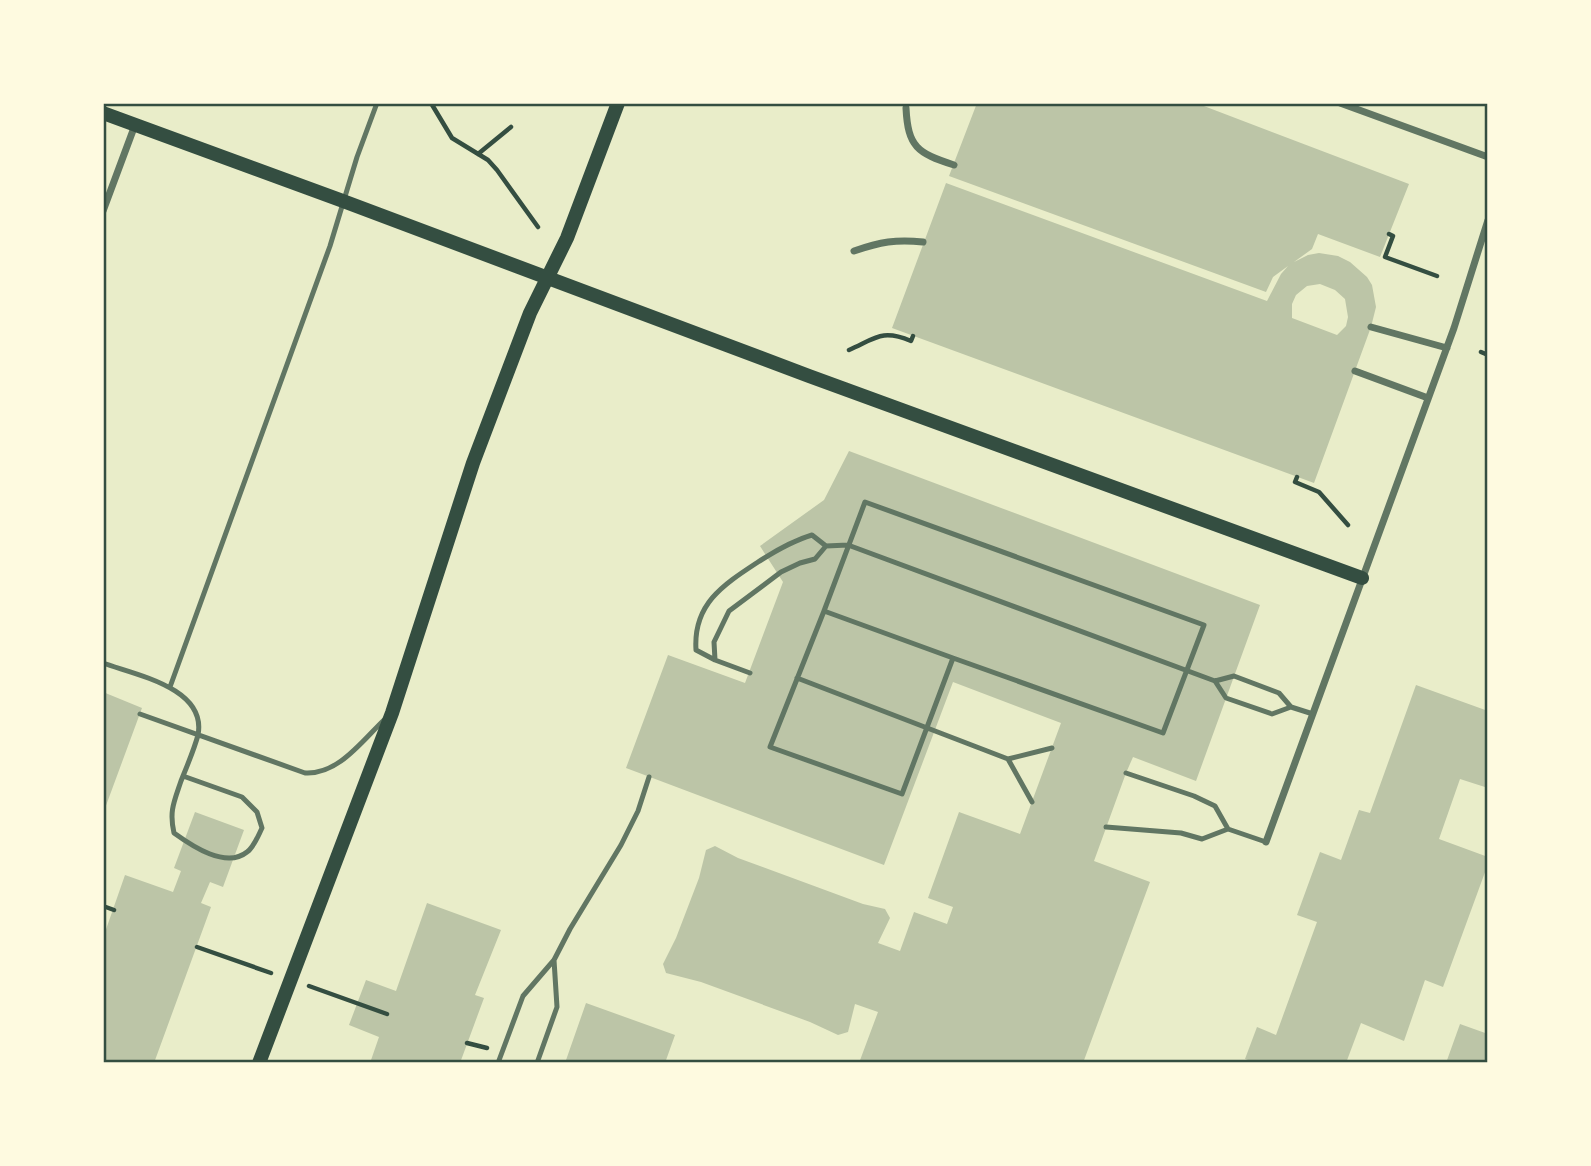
<svg xmlns="http://www.w3.org/2000/svg" width="1591" height="1166" viewBox="0 0 1591 1166" font-family="'DM Sans',sans-serif">
  <style>
    .building { fill: #bcc5a7; fill-rule: evenodd }
    .lines { fill: none; stroke-linecap: round; stroke-linejoin: round }
    .path { stroke: #344e41; stroke-width: 4.5 }
    .service { stroke: #617663; stroke-width: 5 }
    .minor { stroke: #617663; stroke-width: 7 }
    .secondary { stroke: #344e41; stroke-width: 14 }
    .neatline { fill: none; stroke: #344e41; stroke-width: 2.5 }
  </style>
  <rect width="100%" height="100%" fill="#e9edc9"/>
  <path class="building" d="M 977,103 L 1196,103 L 1409,184 L 1380,257 L 1318,234 L 1312,249 L 1294,262 L 1308,255 L 1319,253 L 1338,256 L 1350,262 L 1367,277 L 1372,285 L 1376,307 L 1371,327 L 1314,483 L 892,328 L 946,183 L 1267,301 L 1281,274 L 1288,266 L 1273,277 L 1266,292 L 949,176 ZM 1320,284 L 1335,290 L 1345,299 L 1348,317 L 1346,326 L 1337,335 L 1292,318 L 1292,304 L 1296,295 L 1307,286 Z
    M 849,451 L 1260,605 L 1196,781 L 1133,757 L 1126,773 L 1094,861 L 1150,882 L 1083,1063 L 859,1063 L 878,1012 L 855,1004 L 848,1032 L 838,1035 L 810,1022 L 701,982 L 666,973 L 663,964 L 676,938 L 699,878 L 706,850 L 715,846 L 738,858 L 863,904 L 885,909 L 890,918 L 878,943 L 900,951 L 914,912 L 947,924 L 953,907 L 928,898 L 959,812 L 1020,834 L 1061,723 L 953,682 L 884,865 L 626,768 L 668,655 L 745,683 L 783,582 L 760,546 L 824,500 Z
    M 1416,685 L 1488,711 L 1488,788 L 1460,779 L 1439,839 L 1488,857 L 1488,864 L 1443,987 L 1425,980 L 1404,1041 L 1361,1023 L 1346,1063 L 1257,1063 L 1245,1059 L 1257,1027 L 1276,1035 L 1317,922 L 1297,915 L 1320,852 L 1341,860 L 1359,810 L 1370,813 Z
    M 103,692 L 142,708 L 104,811 L 103,811 Z
    M 195,812 L 244,830 L 223,887 L 210,882 L 201,903 L 211,907 L 154,1063 L 103,1063 L 103,938 L 125,875 L 173,892 L 181,871 L 174,868 Z
    M 427,903 L 501,930 L 475,995 L 484,998 L 460,1063 L 370,1063 L 379,1037 L 349,1025 L 366,980 L 396,991 Z
    M 586,1003 L 675,1035 L 665,1063 L 565,1063 Z
    M 1460,1024 L 1488,1034 L 1488,1063 L 1446,1063 Z"/>
  <g class="lines">
    <path class="path" d="M 431,103 L 452,138 L 488,160 L 497,170 L 538,227
      M 478,154 L 511,127
      M 1389,234 L 1393,236 L 1385,257 L 1437,276
      M 849,350 C 876,338 882,329 911,341 L 913,336
      M 1481,352 L 1488,355
      M 1297,477 L 1295,482 L 1319,492 L 1348,525
      M 103,906 L 114,910
      M 197,947 L 271,973
      M 309,986 L 387,1014
      M 467,1043 L 487,1048"/>
    <path class="service" d="M 824,611 L 865,502 L 1204,625 L 1163,733 L 953,658
      M 824,611 L 953,658 L 902,794 L 770,747 Z
      M 715,660 L 714,642 L 729,611 L 781,572 L 800,563 L 815,559 L 826,546
      M 103,663 C 136,675 207,688 198,735 C 194,750 187,766 181,781 C 174,802 169,811 174,833 C 192,846 226,869 247,852 C 254,847 258,836 262,828 L 257,812 L 242,797 L 183,776
      M 750,673 L 715,660 L 696,650 C 693,604 723,585 758,562 C 775,551 792,541 812,535 L 826,546 L 848,545 L 1215,681 L 1234,676 L 1279,693 L 1291,707 L 1313,714
      M 797,678 L 1008,759 L 1052,748
      M 1215,681 L 1226,698 L 1272,714 L 1291,707
      M 170,687 L 330,246 L 357,157 L 377,103
      M 140,714 L 305,773 C 338,775 362,741 384,720
      M 1008,759 L 1032,802
      M 1126,773 L 1194,796 L 1215,806 L 1228,829 L 1266,842
      M 1106,827 L 1181,833 L 1202,839 L 1228,829
      M 498,1063 L 523,996 L 554,960 L 570,929 L 621,845 L 638,811 L 649,777
      M 537,1063 L 557,1007 L 554,960"/>
    <path class="minor" d="M 1340,103 L 1488,157
      M 906,108 C 908,147 917,153 954,165
      M 103,211 L 135,125
      M 854,251 C 880,242 896,239 923,242
      M 1371,327 L 1447,348
      M 1355,371 L 1428,398
      M 1266,842 L 1454,328 L 1488,220"/>
    <path class="secondary" d="M 103,113 L 343,201 L 809,376 L 1362,578
      M 259,1063 L 392,713 L 473,463 L 530,313 L 567,238 L 618,103"/>
  </g>
  <rect width="1591" height="1166" fill="none" stroke="#fefae0" stroke-width="210"/>
  <rect x="105" y="105" width="1381" height="956" class="neatline"/>
</svg>
